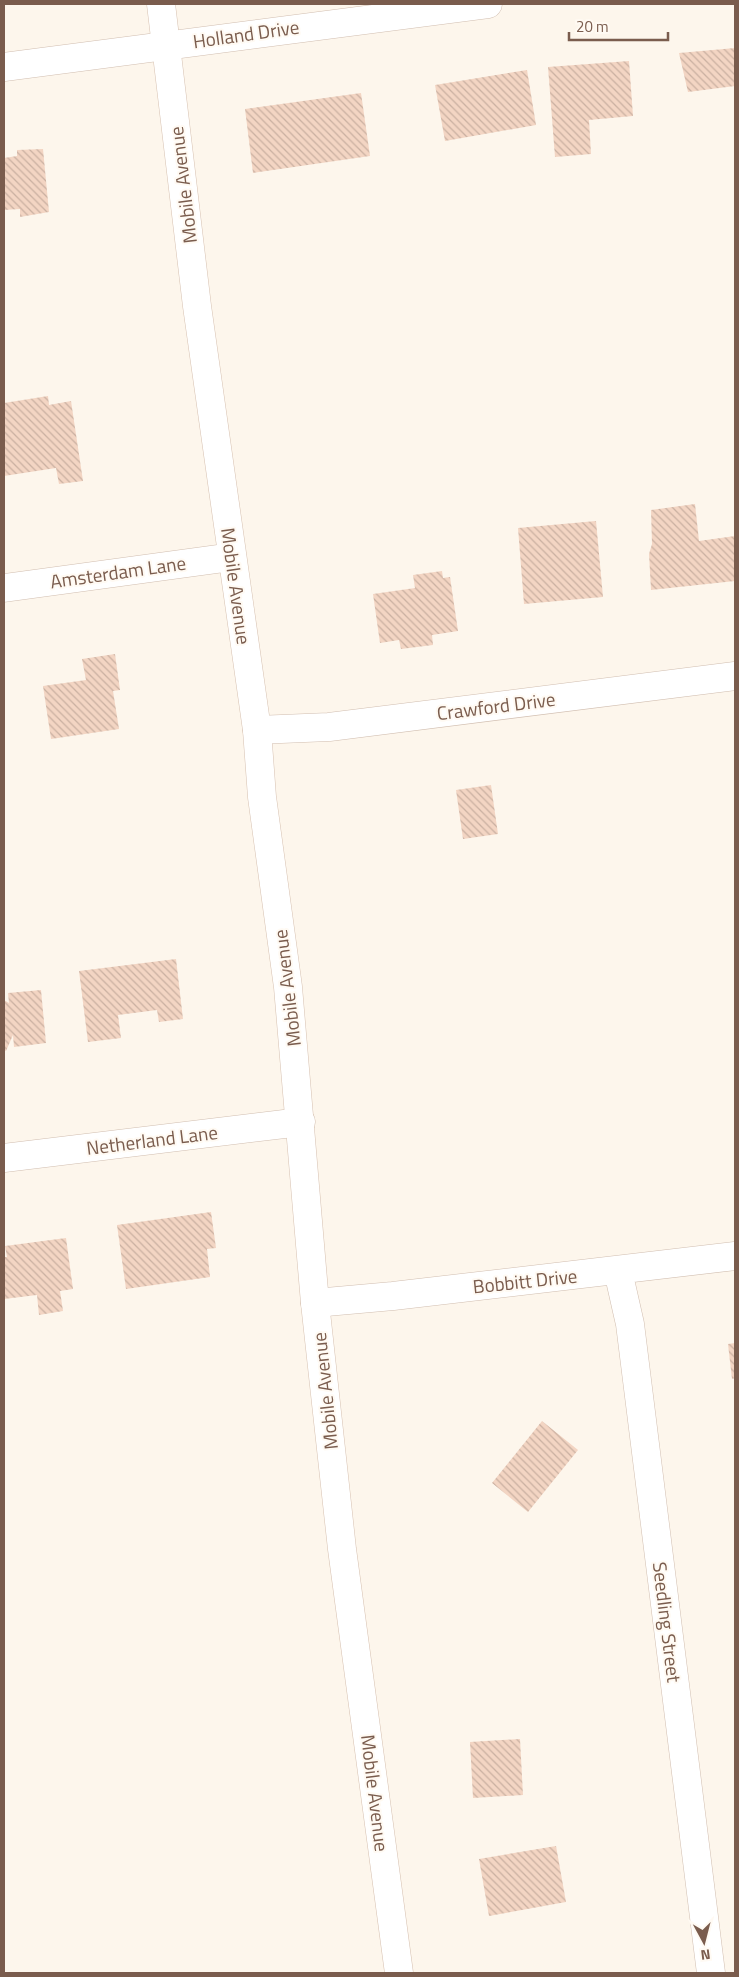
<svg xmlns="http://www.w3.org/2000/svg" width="739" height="1977" viewBox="0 0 739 1977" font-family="'Titillium Web',sans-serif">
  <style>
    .building { fill: url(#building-back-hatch) }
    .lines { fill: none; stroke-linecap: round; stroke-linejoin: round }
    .street-casing { stroke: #d1beb0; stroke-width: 29 }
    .secondary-casing { stroke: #d6c0b0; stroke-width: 29 }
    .street { stroke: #fff; stroke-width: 28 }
    .secondary { stroke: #fff; stroke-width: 28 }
    .labels { text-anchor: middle; stroke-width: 4; stroke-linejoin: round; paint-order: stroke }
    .street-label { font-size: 19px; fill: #7a5c4d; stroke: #fffaf3 }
  </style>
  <defs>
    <pattern id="building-back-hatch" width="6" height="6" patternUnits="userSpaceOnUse" patternTransform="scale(1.25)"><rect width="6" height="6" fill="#f3d5c3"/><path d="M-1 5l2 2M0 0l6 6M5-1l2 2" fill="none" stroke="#cab0a1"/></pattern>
  </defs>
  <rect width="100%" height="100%" fill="#fdf6ec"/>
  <path class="building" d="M 735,48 L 735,86 L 688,92 L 679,53 Z
    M 629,61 L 633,116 L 589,120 L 591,154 L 555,157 L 548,67 Z
    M 527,70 L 536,125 L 445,141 L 435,85 Z
    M 361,93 L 370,156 L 253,173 L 245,109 Z
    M 43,149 L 49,212 L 20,217 L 20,209 L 4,210 L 4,158 L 17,156 L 17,150 Z
    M 48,396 L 49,405 L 71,401 L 83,481 L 59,484 L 56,468 L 4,476 L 4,403 Z
    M 695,504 L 699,541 L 735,536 L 735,581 L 651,590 L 649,554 L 652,544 L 651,510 Z
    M 596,521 L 603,597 L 524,604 L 518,528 Z
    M 442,571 L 443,578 L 450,577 L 458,631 L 432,635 L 433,645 L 401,649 L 399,640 L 380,643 L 373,594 L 415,588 L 413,575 Z
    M 115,654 L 120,690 L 113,691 L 119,729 L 51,739 L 43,686 L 86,680 L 82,659 Z
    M 491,785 L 498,834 L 463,839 L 456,790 Z
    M 176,959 L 183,1019 L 159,1022 L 157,1010 L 118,1015 L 121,1038 L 88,1042 L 79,971 Z
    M 41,990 L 46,1043 L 14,1047 L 13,1035 L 6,1051 L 4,1050 L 4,1000 L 9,1003 L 8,993 Z
    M 211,1212 L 216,1248 L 207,1249 L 210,1277 L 126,1289 L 117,1225 Z
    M 66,1238 L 73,1289 L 60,1291 L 63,1311 L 39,1315 L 37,1295 L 4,1299 L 4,1257 L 7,1257 L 5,1246 Z
    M 735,1343 L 735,1378 L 732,1379 L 728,1344 Z
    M 542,1421 L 578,1450 L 528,1512 L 492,1483 Z
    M 520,1739 L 523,1795 L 473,1798 L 470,1742 Z
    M 556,1846 L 566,1902 L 489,1916 L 479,1859 Z"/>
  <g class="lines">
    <defs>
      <path id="street" d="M 4,67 L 488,4
        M 4,588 L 232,557
        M 257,730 L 329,727 L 735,676
        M 4,1158 L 301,1122
        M 618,1271 L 630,1324 L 711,1973
        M 315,1303 L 393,1296 L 735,1256"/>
      <path id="secondary" d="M 161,4 L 197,306 L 257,730 L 262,797 L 288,987 L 315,1303 L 342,1549 L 399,1973"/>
    </defs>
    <use href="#street" class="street-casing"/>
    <use href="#secondary" class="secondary-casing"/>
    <use href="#street" class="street"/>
    <use href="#secondary" class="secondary"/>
  </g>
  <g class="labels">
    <g class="street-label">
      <text transform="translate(246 34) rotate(-8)" y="7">Holland Drive</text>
      <text transform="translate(183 185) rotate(-97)" y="7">Mobile Avenue</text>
      <text transform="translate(118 572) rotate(-8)" y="7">Amsterdam Lane</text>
      <text transform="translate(236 586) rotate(82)" y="7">Mobile Avenue</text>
      <text transform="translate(496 706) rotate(-7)" y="7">Crawford Drive</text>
      <text transform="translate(287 988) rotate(-97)" y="7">Mobile Avenue</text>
      <text transform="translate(152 1140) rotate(-7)" y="7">Netherland Lane</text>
      <text transform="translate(525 1281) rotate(-6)" y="7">Bobbitt Drive</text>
      <text transform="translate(325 1391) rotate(-96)" y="7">Mobile Avenue</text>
      <text transform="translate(667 1622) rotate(83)" y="7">Seedling Street</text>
      <text transform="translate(375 1793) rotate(83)" y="7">Mobile Avenue</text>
    </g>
  </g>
  <rect width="739" height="1977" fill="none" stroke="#7a5c4d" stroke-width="10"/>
  <g transform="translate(704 1942) rotate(173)" stroke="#fffaf3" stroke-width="4" paint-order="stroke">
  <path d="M0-4L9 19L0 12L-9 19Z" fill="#7a5c4d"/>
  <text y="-8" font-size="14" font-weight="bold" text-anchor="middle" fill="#7a5c4d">N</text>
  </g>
  <path d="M569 32v8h99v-8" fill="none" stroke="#7a5c4d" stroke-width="2.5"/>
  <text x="576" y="32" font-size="15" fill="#7a5c4d" stroke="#fffaf3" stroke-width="4" paint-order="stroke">20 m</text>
</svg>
